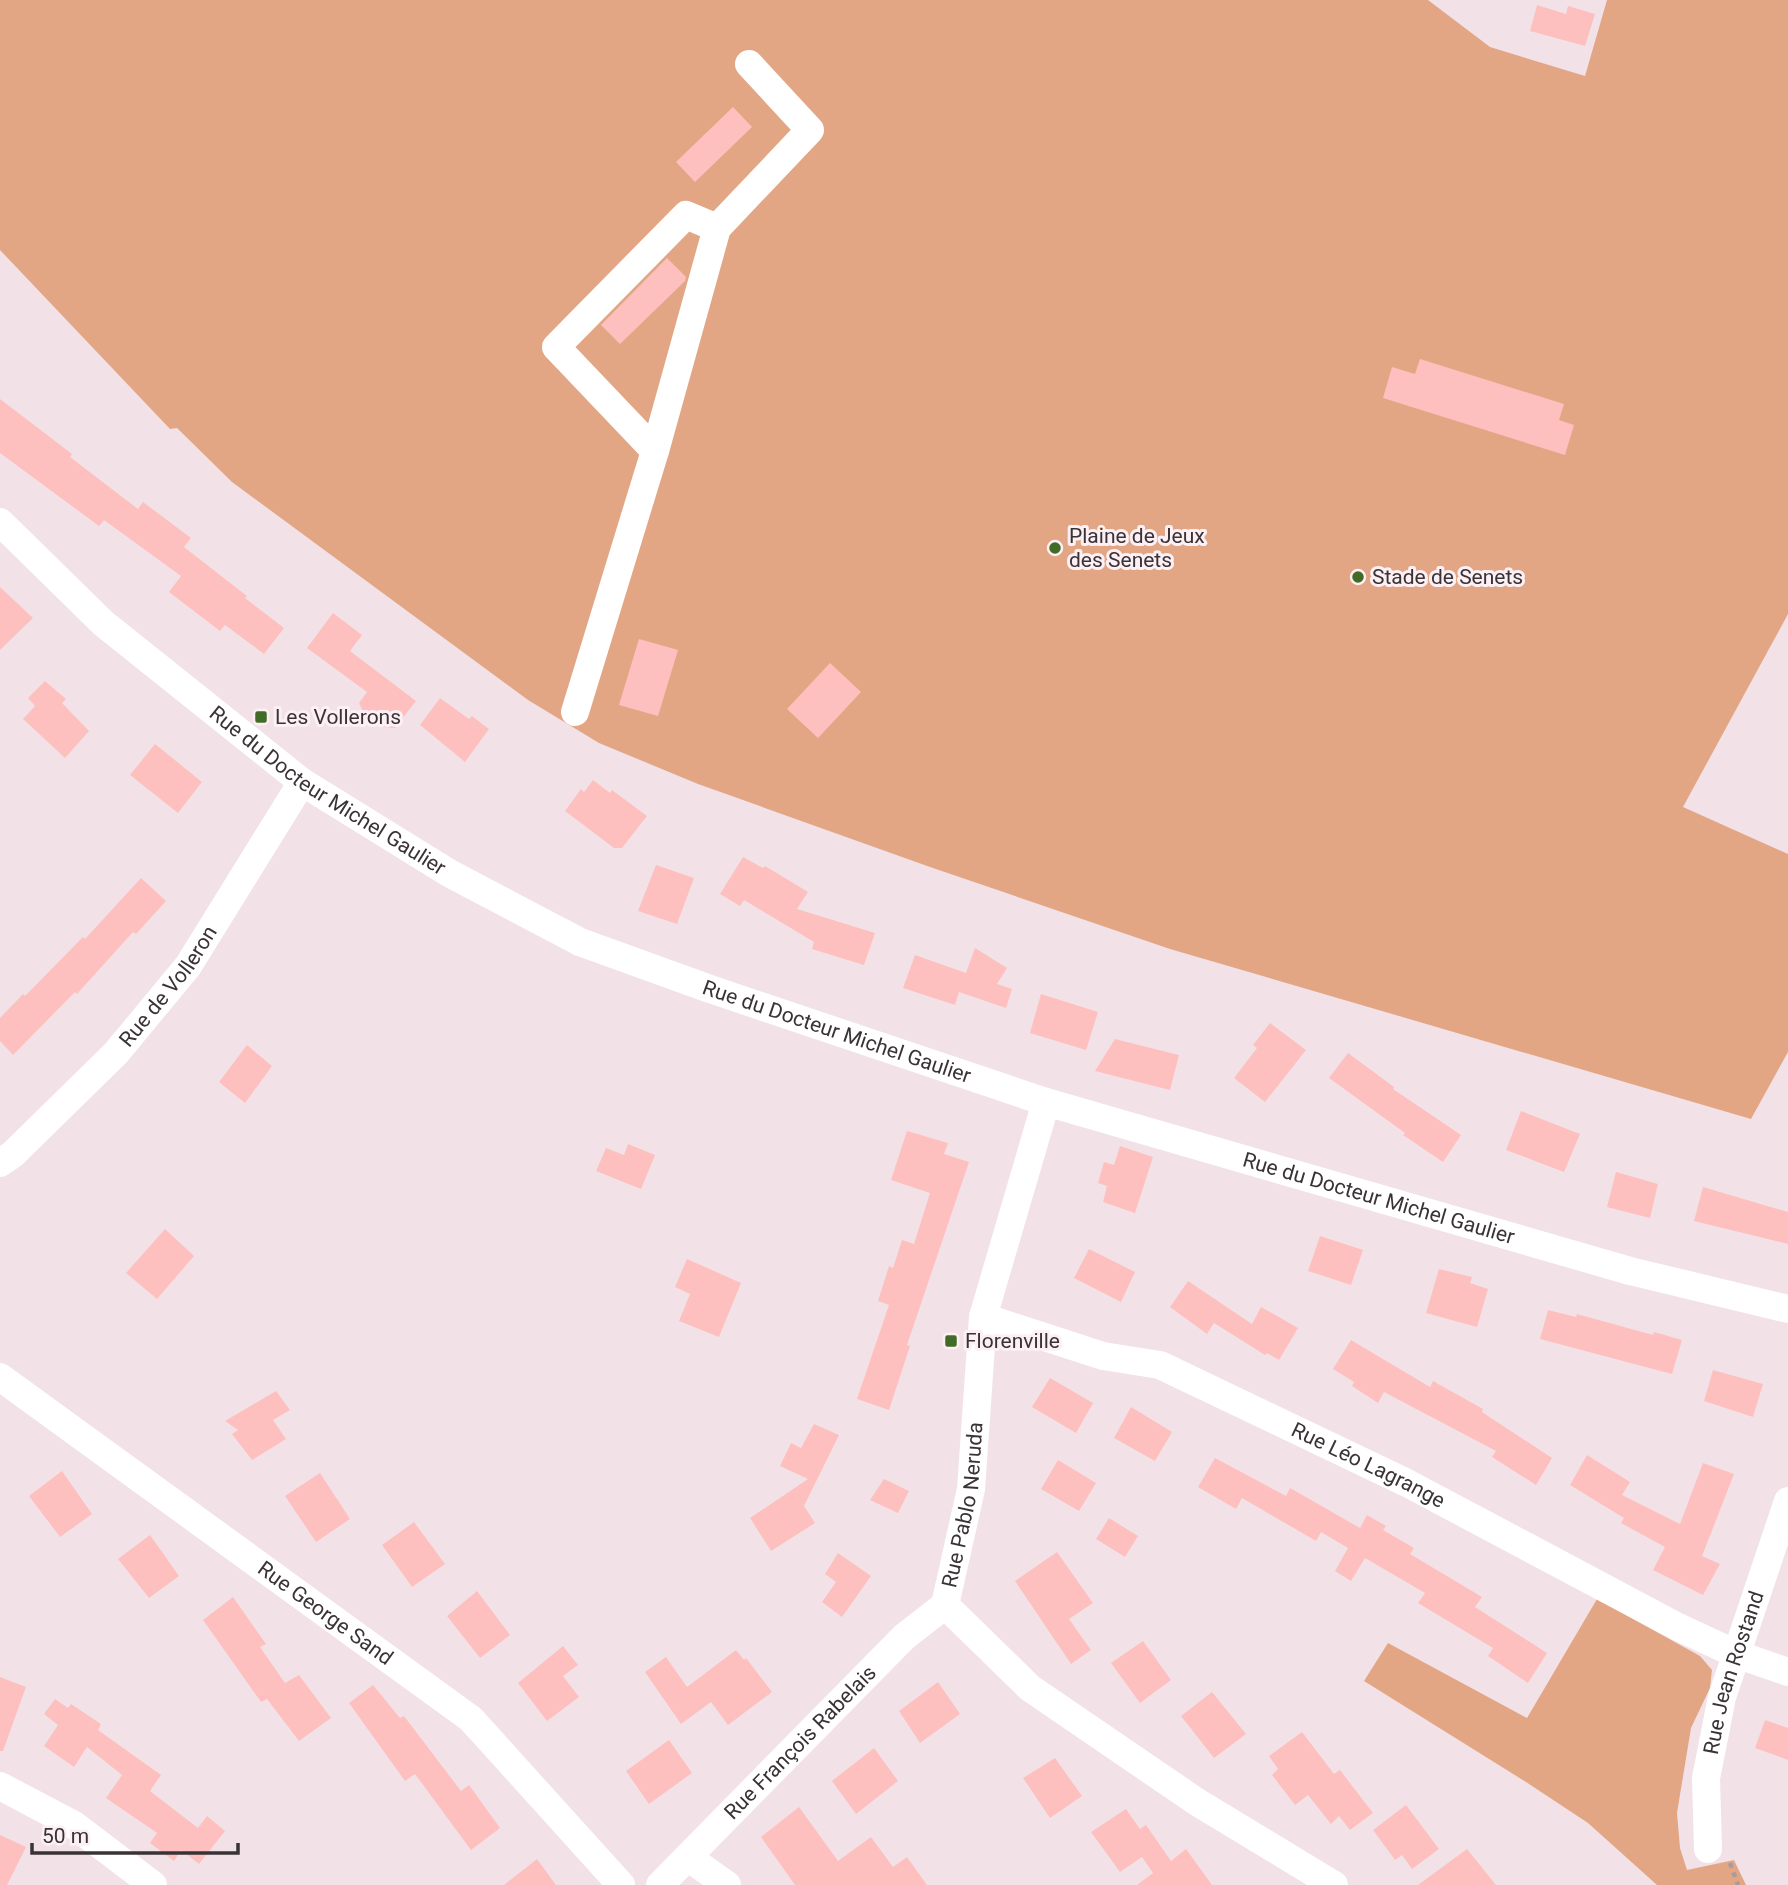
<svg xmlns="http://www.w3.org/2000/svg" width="1788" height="1885" viewBox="0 0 1788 1885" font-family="Roboto,sans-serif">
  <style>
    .green { fill: #e3a685 }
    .building { fill: #fdc0be }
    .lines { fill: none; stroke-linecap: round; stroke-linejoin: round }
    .path { stroke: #a89ba0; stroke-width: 4.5; stroke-dasharray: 5 5; stroke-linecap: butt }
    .minor { stroke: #fff; stroke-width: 28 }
    .poi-dot { fill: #426b27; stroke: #fdf0f5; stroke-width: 2.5 }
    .labels { text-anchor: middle; stroke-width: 6; stroke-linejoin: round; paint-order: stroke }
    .poi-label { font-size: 21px; fill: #3a3336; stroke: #fdf0f5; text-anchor: start }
    .street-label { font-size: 21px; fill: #3a3336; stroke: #fdf0f5 }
  </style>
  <rect width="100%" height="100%" fill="#f2e2e8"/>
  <path class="green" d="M 0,0 L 1428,0 L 1490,47 L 1585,76 L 1607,0 L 1788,0 L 1788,614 L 1683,807 L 1788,854 L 1788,1052 L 1751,1119 L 1170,949 L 930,867 L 698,784 L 599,743 L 528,700 L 232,482 L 177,428 L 170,429 L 0,250 Z
    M 1597,1599 L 1700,1656 L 1712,1670 L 1710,1688 L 1691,1728 L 1677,1813 L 1680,1848 L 1687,1870 L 1734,1860 L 1746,1885 L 1657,1885 L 1588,1823 L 1526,1782 L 1364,1681 L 1388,1643 L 1527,1718 Z"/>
  <path class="building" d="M 1537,5 L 1566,14 L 1568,6 L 1595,14 L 1585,46 L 1530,31 Z
    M 733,107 L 752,127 L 695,182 L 676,162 Z
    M 667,258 L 686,277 L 685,281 L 620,344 L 601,325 Z
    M 1420,359 L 1564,404 L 1559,420 L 1574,425 L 1565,455 L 1383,398 L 1392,367 L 1415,374 Z
    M 0,399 L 72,454 L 70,457 L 138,509 L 143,502 L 191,538 L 184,547 L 247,596 L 245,598 L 284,628 L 264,654 L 225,625 L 220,631 L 169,592 L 181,576 L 104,520 L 99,526 L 0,453 Z
    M 0,587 L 33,618 L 0,650 Z
    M 333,613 L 362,635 L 350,651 L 416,701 L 395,728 L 383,727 L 363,712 L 359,703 L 367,692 L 307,648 Z
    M 639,639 L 678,650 L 658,716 L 619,705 Z
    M 830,663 L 861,692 L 818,738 L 787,709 Z
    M 45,681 L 66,699 L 62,703 L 89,731 L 65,758 L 23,719 L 35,706 L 28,698 Z
    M 440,698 L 469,719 L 472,716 L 489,729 L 465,762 L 420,725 Z
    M 155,744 L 202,782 L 178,813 L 130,775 Z
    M 593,780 L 610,793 L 612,790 L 647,816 L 622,848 L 614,848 L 565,811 L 581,789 L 584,792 Z
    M 743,857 L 763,868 L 765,866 L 808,892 L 797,909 L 875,933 L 864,965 L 812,949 L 814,942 L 744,900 L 740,906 L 720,894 Z
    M 656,865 L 694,878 L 677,924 L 638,911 Z
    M 141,878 L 166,901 L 136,934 L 133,932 L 77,994 L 75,992 L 13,1055 L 0,1041 L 0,1018 L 23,994 L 25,996 L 83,937 L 85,939 Z
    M 975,948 L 1007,968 L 997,984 L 1012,989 L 1006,1008 L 959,992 L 955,1005 L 903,988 L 915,955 L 966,973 Z
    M 1041,994 L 1098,1012 L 1086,1050 L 1030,1033 Z
    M 1270,1023 L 1306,1050 L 1265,1102 L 1234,1078 L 1257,1048 L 1253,1045 Z
    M 1115,1039 L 1179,1055 L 1170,1090 L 1095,1071 Z
    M 247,1045 L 272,1066 L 245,1103 L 219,1082 Z
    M 1348,1053 L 1394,1087 L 1393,1089 L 1461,1135 L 1443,1162 L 1403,1135 L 1405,1133 L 1329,1078 Z
    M 1521,1111 L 1580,1134 L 1564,1172 L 1506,1150 Z
    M 907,1131 L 948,1143 L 944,1154 L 969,1162 L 907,1345 L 910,1346 L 889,1410 L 857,1399 L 889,1305 L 878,1301 L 889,1266 L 893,1268 L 902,1240 L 914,1244 L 930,1193 L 891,1180 Z
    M 628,1144 L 655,1155 L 641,1189 L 596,1171 L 606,1148 L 624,1155 Z
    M 1120,1146 L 1153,1157 L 1135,1213 L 1103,1202 L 1107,1186 L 1098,1183 L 1104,1162 L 1114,1165 Z
    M 1616,1172 L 1658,1184 L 1650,1218 L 1607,1207 Z
    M 1703,1187 L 1788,1212 L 1788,1244 L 1694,1221 Z
    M 165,1229 L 194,1256 L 157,1299 L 126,1273 Z
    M 1320,1236 L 1363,1250 L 1351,1285 L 1308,1271 Z
    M 1089,1249 L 1135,1272 L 1121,1302 L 1074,1278 Z
    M 687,1259 L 741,1283 L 719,1337 L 679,1321 L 690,1294 L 675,1287 Z
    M 1439,1269 L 1472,1277 L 1470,1283 L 1488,1289 L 1477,1327 L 1426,1313 Z
    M 1188,1281 L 1252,1324 L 1261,1307 L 1298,1328 L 1279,1360 L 1267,1353 L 1265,1355 L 1214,1323 L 1207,1334 L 1170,1307 Z
    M 1548,1310 L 1576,1317 L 1577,1314 L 1653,1335 L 1654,1332 L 1682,1340 L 1672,1374 L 1540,1339 Z
    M 1351,1340 L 1430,1387 L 1433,1381 L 1483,1409 L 1482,1412 L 1552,1458 L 1536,1485 L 1492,1457 L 1496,1451 L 1384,1392 L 1378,1403 L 1352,1386 L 1354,1382 L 1333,1369 Z
    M 1713,1370 L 1763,1384 L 1753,1417 L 1704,1401 Z
    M 1050,1378 L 1093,1403 L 1076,1433 L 1032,1407 Z
    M 276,1391 L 290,1410 L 273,1420 L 286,1439 L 252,1460 L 232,1434 L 238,1430 L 225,1421 Z
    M 1131,1407 L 1172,1432 L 1155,1461 L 1114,1438 Z
    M 814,1424 L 839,1435 L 804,1506 L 815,1523 L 771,1551 L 750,1518 L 808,1479 L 780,1466 L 791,1443 L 801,1448 Z
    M 1587,1455 L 1630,1482 L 1622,1495 L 1680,1524 L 1703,1463 L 1734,1474 L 1702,1556 L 1720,1564 L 1703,1595 L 1653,1570 L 1665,1547 L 1621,1523 L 1624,1518 L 1570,1485 Z
    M 1215,1458 L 1286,1496 L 1290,1488 L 1360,1528 L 1367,1515 L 1386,1526 L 1383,1530 L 1414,1548 L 1410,1554 L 1482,1597 L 1475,1607 L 1547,1653 L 1528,1683 L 1488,1656 L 1493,1648 L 1418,1603 L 1425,1593 L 1365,1558 L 1351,1581 L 1335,1571 L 1348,1548 L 1321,1532 L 1316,1541 L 1242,1498 L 1236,1509 L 1198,1487 Z
    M 1058,1460 L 1096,1483 L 1079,1511 L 1041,1489 Z
    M 62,1471 L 92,1514 L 60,1537 L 29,1496 Z
    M 320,1473 L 350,1519 L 316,1542 L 285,1496 Z
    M 884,1479 L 909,1491 L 898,1513 L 870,1500 Z
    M 1109,1518 L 1138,1536 L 1125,1557 L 1096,1539 Z
    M 414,1522 L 445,1564 L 412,1587 L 382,1545 Z
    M 150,1535 L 179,1576 L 149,1598 L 118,1559 Z
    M 1057,1552 L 1093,1603 L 1069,1619 L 1091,1650 L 1071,1664 L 1015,1581 Z
    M 838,1553 L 871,1576 L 842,1617 L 822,1602 L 836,1582 L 825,1574 Z
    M 477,1591 L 510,1635 L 480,1658 L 447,1616 Z
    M 233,1597 L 266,1644 L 260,1647 L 285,1683 L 299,1675 L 331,1718 L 299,1741 L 267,1699 L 261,1702 L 203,1620 Z
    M 1143,1641 L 1171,1680 L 1140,1703 L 1111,1663 Z
    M 563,1646 L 578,1665 L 563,1676 L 579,1697 L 547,1721 L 518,1683 Z
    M 736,1650 L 744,1660 L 746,1658 L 772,1692 L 728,1725 L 711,1702 L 681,1724 L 645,1672 L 666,1657 L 687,1687 Z
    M 0,1677 L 26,1687 L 3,1751 L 0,1751 Z
    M 938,1682 L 960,1714 L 920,1743 L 899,1711 Z
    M 373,1685 L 400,1718 L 404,1716 L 461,1791 L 469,1785 L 500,1828 L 471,1850 L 415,1774 L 405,1781 L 349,1703 Z
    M 1212,1692 L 1246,1734 L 1214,1758 L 1181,1716 Z
    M 55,1699 L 68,1708 L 71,1704 L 101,1724 L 98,1730 L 161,1775 L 150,1791 L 198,1828 L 207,1816 L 225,1831 L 199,1864 L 181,1850 L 174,1861 L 150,1843 L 157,1833 L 106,1798 L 122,1775 L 87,1747 L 74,1767 L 44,1746 L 58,1725 L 44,1714 Z
    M 1765,1720 L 1788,1728 L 1788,1760 L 1755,1748 Z
    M 1302,1732 L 1334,1774 L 1340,1770 L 1373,1813 L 1350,1830 L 1339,1816 L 1331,1824 L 1308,1795 L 1295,1805 L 1272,1775 L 1278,1769 L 1269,1756 Z
    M 669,1740 L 692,1773 L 649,1804 L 626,1771 Z
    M 874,1748 L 898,1781 L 856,1814 L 832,1781 Z
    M 1055,1758 L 1082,1796 L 1050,1818 L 1023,1778 Z
    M 1406,1805 L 1439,1849 L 1412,1869 L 1402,1855 L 1395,1860 L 1373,1830 Z
    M 799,1807 L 838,1861 L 871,1837 L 893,1867 L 907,1857 L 927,1885 L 795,1885 L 761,1837 Z
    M 1126,1809 L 1140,1829 L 1146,1825 L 1171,1861 L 1186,1849 L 1212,1885 L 1137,1885 L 1153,1873 L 1142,1857 L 1120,1872 L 1091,1832 Z
    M 0,1835 L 26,1847 L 7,1885 L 0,1885 Z
    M 1467,1849 L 1496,1885 L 1418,1885 Z
    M 537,1859 L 556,1885 L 504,1885 Z"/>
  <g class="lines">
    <path class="path" d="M 1730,1863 L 1738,1885"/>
    <g class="minor">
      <path d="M 655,451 L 556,347 L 686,215 L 717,228"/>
      <path id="s1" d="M 0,522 L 103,623 L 302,782 L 449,873 L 580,942 L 710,989 L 1046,1102 L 1630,1271 L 1788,1309"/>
      <path d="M 575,712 L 655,451 L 717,228 L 810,130 L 749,64"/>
      <path id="s2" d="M 0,1163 L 13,1154 L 116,1053 L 188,966 L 302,782"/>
      <path id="s3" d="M 983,1317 L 1103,1356 L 1160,1365 L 1407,1483 L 1678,1627 L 1736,1654 L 1788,1672"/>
      <path id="s4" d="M 0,1377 L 471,1719 L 621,1885"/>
      <path id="s5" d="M 945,1605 L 971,1489 L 983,1317 L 1046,1102"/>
      <path d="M 945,1605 L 1030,1688 L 1197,1802 L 1334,1885"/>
      <path d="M 0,1786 L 74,1825 L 153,1885"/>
      <path id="s6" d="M 1708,1849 L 1706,1778 L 1722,1697 L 1788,1501"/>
      <path d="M 689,1858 L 727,1885"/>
      <path id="s7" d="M 660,1885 L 904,1637 L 945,1605"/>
    </g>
  </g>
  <g class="poi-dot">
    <circle cx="1055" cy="548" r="7"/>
    <circle cx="1358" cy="577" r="7"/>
    <rect x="254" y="710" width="14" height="14" rx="3.5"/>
    <rect x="944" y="1334" width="14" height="14" rx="3.5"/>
  </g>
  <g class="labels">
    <g class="poi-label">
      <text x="1069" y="543">Plaine de Jeux<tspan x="1069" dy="24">des Senets</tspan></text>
      <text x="1372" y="584">Stade de Senets</text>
      <text x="275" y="724">Les Vollerons</text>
      <text x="965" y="1348">Florenville</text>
    </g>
    <g class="street-label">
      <text dy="7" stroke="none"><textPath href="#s1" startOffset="425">Rue du Docteur Michel Gaulier</textPath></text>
      <text dy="7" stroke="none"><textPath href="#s2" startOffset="245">Rue de Volleron</textPath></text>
      <text dy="7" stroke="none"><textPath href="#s1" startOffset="992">Rue du Docteur Michel Gaulier</textPath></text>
      <text dy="7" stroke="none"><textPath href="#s1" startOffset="1559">Rue du Docteur Michel Gaulier</textPath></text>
      <text dy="7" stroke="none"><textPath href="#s3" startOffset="415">Rue Léo Lagrange</textPath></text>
      <text dy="7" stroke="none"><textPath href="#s5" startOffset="102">Rue Pablo Neruda</textPath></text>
      <text dy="7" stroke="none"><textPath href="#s4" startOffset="402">Rue George Sand</textPath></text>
      <text dy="7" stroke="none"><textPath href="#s6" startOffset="180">Rue Jean Rostand</textPath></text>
      <text dy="7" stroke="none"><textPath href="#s7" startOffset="200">Rue François Rabelais</textPath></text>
    </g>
  </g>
  <path d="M32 1843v10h206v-10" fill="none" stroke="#3a3336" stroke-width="3.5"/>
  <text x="42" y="1843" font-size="21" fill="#3a3336" stroke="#fdf0f5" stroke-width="5" paint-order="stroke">50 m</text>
</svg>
